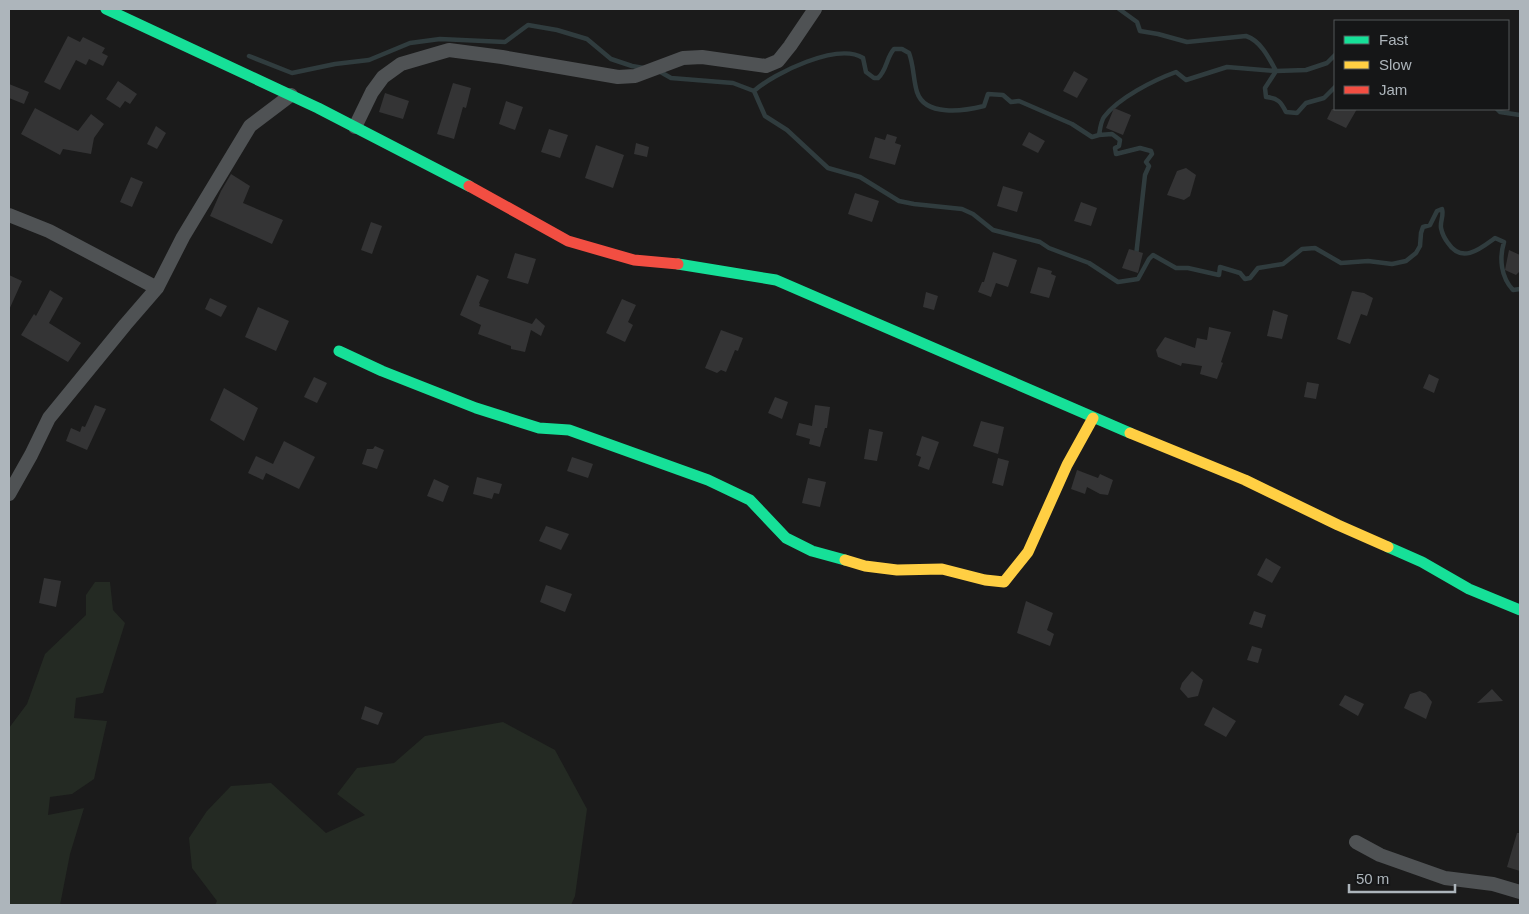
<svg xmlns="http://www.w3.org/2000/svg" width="1529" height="914" viewBox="0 0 1529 914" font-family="Helvetica,sans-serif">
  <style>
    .green { fill: #242a23 }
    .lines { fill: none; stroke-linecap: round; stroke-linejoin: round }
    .stream { stroke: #303c3e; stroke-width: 4.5 }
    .building { fill: #343435 }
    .street { stroke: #4f5254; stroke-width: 14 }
    .fast { stroke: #16e098; stroke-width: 11 }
    .slow { stroke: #ffcf43; stroke-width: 11 }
    .jam { stroke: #f24e42; stroke-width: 11 }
  </style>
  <rect width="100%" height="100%" fill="#1b1b1b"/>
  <path class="green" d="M 95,582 L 110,582 L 113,610 L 125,623 L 103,693 L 76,698 L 74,718 L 107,721 L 94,779 L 72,794 L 50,797 L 48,815 L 84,808 L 70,854 L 60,905 L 9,905 L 9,728 L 27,704 L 45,654 L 86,615 L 86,595 Z
    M 503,722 L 555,750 L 587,809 L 575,896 L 571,905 L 215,905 L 217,901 L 192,868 L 189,838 L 207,811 L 231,786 L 271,783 L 326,833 L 365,815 L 337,794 L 357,768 L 394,763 L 425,736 Z"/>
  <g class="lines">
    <path class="stream" d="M 1119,9 L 1137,22 L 1140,31 L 1158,34 L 1187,42 L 1246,36 C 1261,41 1269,58 1276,71 L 1265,88 L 1266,97 C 1278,98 1281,102 1286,112 L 1297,113 L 1306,103 L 1324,98 L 1335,87
      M 249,56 L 292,73 L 335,64 L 369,60 L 410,43 L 440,39 L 505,42 L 528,25 L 557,30 L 587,39 L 611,59 L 632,66 L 644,68
      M 657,70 L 671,78 L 733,83 L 754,91 C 774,73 838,42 863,58 L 866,72 L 874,78 L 878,78 C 887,70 886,58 894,49 L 902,49 L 909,53 C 914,66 913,79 917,92 C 925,117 964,111 984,106 L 988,94 L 1003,95 L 1011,102 L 1019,101 L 1072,124 L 1092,137 L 1099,135 C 1100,129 1101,121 1104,117 C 1118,98 1154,80 1176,72 L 1186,80 L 1227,67 L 1276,71 L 1306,70 L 1327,63 L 1335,55
      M 754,91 L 765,116 L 787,130 L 828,168 L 860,177 L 899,201 L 914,204 L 962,209 L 973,214 L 993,230 L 1040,242 L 1049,248 L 1089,263 L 1118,282 L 1138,279 L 1149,259 L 1153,255 L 1176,268 L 1188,268 L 1219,275 L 1220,267 L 1240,273 L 1245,279 L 1250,278 L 1258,268 L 1283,264 L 1302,249 L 1315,248 L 1341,263 L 1368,261 L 1392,264 L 1406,261 L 1416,253 L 1420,246 L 1421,233 L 1423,227 L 1430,225 L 1437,211 L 1442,209 C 1444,216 1440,221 1441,228 C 1442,233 1445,239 1448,243 C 1462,264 1480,249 1495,238 L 1504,242 C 1499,259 1501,277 1513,290 L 1520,289
      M 1497,109 L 1500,112 L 1520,115
      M 1099,135 L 1112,134 L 1120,140 L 1119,146 L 1115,148 L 1116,154 L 1140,148 L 1151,151 L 1152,154 L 1146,162 L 1149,166 L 1145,175 L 1136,256"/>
  </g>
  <path class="building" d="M 68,36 L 80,42 L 83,37 L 105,48 L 102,53 L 108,56 L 103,66 L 89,59 L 86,65 L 76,60 L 60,90 L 44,82 Z
    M 1074,71 L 1088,79 L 1077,98 L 1063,91 Z
    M 118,81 L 137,94 L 130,104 L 125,101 L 120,108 L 106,99 Z
    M 453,83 L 471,88 L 466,108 L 463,107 L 454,139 L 437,134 Z
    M 9,84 L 29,92 L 24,104 L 9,98 Z
    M 385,93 L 409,101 L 403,119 L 379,112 Z
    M 506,101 L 523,107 L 515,130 L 499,124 Z
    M 35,108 L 78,131 L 91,114 L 104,124 L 94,138 L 91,154 L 63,149 L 60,155 L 21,134 Z
    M 1114,108 L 1131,115 L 1123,135 L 1106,128 Z
    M 1332,109 L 1357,109 L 1346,128 L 1327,119 Z
    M 156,126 L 166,133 L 157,149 L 147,144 Z
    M 549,129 L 568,135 L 560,158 L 541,152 Z
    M 1029,132 L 1045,141 L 1038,153 L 1022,145 Z
    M 887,134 L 897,137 L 895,143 L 901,145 L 895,165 L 869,158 L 875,137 L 885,140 Z
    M 636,143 L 649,147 L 647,157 L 634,154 Z
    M 596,145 L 624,155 L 613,188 L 585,178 Z
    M 1186,168 L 1196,175 L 1190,196 L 1184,200 L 1167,195 L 1177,171 Z
    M 231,174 L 250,186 L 243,203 L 283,220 L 272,244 L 210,216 L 221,191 Z
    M 131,177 L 143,182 L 132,207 L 120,202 Z
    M 1003,186 L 1023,192 L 1017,212 L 997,206 Z
    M 855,193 L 879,201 L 872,222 L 848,214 Z
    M 1081,202 L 1097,208 L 1091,226 L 1074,221 Z
    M 371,222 L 382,226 L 372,254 L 361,250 Z
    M 1129,249 L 1143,253 L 1138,273 L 1122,268 Z
    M 1509,250 L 1520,255 L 1520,271 L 1516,275 L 1505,270 Z
    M 993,252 L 1017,260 L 1008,287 L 996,283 L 991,297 L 978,292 L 982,282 L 984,282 Z
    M 515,253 L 536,259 L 528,284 L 507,278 Z
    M 1038,267 L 1052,271 L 1051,274 L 1056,276 L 1049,298 L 1030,293 Z
    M 9,275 L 22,281 L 9,310 Z
    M 477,275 L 489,280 L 479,303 L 480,304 L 479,306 L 532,324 L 536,318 L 545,326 L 541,336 L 531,330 L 525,352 L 511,349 L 511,346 L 478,334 L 481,325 L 460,315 Z
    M 50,290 L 63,298 L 49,323 L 81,343 L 68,362 L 21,335 L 34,314 L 36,316 Z
    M 1352,291 L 1364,293 L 1373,298 L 1367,316 L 1361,314 L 1350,344 L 1337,339 Z
    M 926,292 L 938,296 L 934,310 L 923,307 Z
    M 210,298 L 227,306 L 221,317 L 205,309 Z
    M 622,299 L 636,305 L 628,322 L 633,325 L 625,342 L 606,333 Z
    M 258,307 L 289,321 L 276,351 L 245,337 Z
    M 1273,310 L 1288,315 L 1282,339 L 1267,336 Z
    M 1209,327 L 1231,332 L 1221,362 L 1223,363 L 1217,379 L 1200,374 L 1202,366 L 1182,363 L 1181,366 L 1158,357 L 1156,350 L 1165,337 L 1195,348 L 1197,338 L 1207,340 Z
    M 721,330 L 743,338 L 738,351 L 735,350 L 726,372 L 721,370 L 717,373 L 705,368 Z
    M 1429,374 L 1439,379 L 1434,393 L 1423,388 Z
    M 314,377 L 327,383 L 317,403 L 304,397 Z
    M 1307,382 L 1319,384 L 1316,399 L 1304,397 Z
    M 224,388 L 258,408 L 244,441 L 210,420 Z
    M 775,397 L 788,402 L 782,419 L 768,413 Z
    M 95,405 L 106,409 L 87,450 L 66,441 L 71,428 L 80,432 L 82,426 L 85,427 Z
    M 815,405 L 830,407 L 827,428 L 825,428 L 820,447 L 809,444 L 810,439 L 796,435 L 799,423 L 812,426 Z
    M 981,421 L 1004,427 L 998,454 L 973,446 Z
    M 869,429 L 883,432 L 877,461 L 864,459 Z
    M 922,436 L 939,442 L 929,470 L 918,466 L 921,457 L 916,455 Z
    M 284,441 L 315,457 L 299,489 L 266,473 L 263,480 L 248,473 L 256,456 L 273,464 Z
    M 375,446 L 384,450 L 377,469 L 362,464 L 367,449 L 373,449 Z
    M 572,457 L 593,464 L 588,478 L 567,471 Z
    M 998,458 L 1009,461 L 1003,486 L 992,483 Z
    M 1077,470 L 1098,478 L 1100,474 L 1113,480 L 1108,495 L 1100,494 L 1087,487 L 1085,494 L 1071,489 Z
    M 477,477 L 502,484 L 499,494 L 494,493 L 492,499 L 473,494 Z
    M 808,478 L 826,482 L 820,507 L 802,503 Z
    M 434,479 L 449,486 L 443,502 L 427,496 Z
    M 546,526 L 569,534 L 561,550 L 539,541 Z
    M 1266,558 L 1281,567 L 1272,583 L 1257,575 Z
    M 44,578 L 61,581 L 56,607 L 39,603 Z
    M 546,585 L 572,594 L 565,612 L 540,602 Z
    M 1026,601 L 1053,613 L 1047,630 L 1054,634 L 1050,646 L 1017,633 Z
    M 1254,611 L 1266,615 L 1262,628 L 1249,624 Z
    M 1252,646 L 1262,649 L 1258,663 L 1247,660 Z
    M 1192,671 L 1203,680 L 1198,696 L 1188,698 L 1180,689 L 1182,683 Z
    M 1492,689 L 1503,701 L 1477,703 Z
    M 1420,691 L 1426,694 L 1432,702 L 1426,719 L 1404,708 L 1410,694 Z
    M 1345,695 L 1364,704 L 1358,716 L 1339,705 Z
    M 365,706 L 383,713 L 378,725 L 361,719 Z
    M 1213,707 L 1236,721 L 1226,737 L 1204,725 Z
    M 1517,833 L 1520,833 L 1520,871 L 1507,867 Z"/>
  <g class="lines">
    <path class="street" d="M 355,127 L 372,92 L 383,77 L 401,64 L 449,50 L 502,57 L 618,77 L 635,76 L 683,58 L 702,57 L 766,66 L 778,61 L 790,46 L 815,9
      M 9,215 L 49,231 L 157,288
      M 9,494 L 31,455 L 49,418 L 125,325 L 157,288 L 183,237 L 250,126 L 291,95
      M 1356,842 L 1380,855 L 1445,878 L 1493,884 L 1520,892"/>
    <path class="fast" d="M 106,9 L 318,108 L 469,186
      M 678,264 L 776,280 L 1130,433
      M 339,351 L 382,371 L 476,408 L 539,428 L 569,430 L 708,480 L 750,500 L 786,538 L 812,551 L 845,560
      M 1388,547 L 1422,562 L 1469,589 L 1520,610"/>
    <path class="slow" d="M 1130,433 L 1245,480 L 1338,525 L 1388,547
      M 845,560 L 865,566 L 897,570 L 942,569 L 985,580 L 1004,582 L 1028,552 L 1067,465 L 1093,418"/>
    <path class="jam" d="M 469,186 L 568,241 L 634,260 L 678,264"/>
  </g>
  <rect width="1529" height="914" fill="none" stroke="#adb5bb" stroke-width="20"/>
  <rect x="1334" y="20" width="175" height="90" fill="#151617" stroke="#525659"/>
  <rect x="1344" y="36" width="25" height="8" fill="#16e098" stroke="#525659"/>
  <text x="1379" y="45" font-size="15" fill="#adb5bb">Fast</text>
  <rect x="1344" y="61" width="25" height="8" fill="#ffcf43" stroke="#525659"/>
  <text x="1379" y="70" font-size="15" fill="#adb5bb">Slow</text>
  <rect x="1344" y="86" width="25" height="8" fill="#f24e42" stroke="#525659"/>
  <text x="1379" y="95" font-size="15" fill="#adb5bb">Jam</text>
  <path d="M1349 884v8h106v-8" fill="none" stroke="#adb5bb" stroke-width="2.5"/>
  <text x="1356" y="884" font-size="15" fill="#adb5bb" stroke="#151617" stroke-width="4" paint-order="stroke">50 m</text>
</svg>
